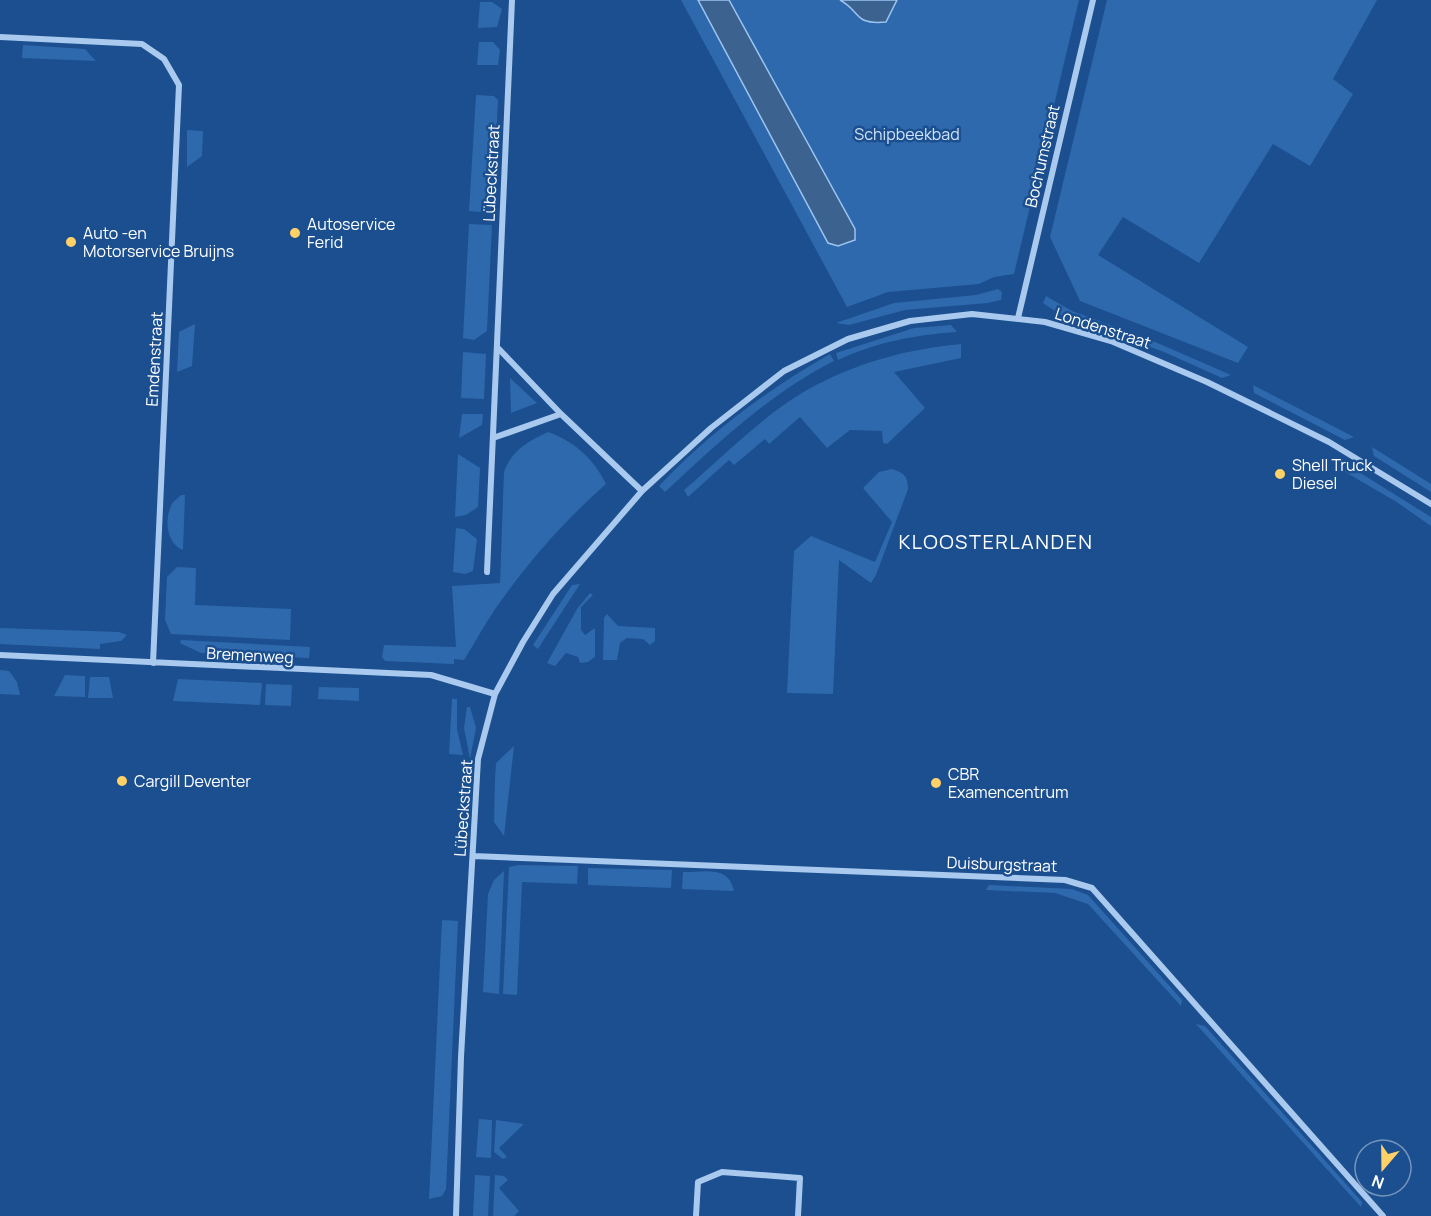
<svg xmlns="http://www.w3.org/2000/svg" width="1431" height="1216" viewBox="0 0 1431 1216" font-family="Manrope,sans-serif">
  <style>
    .green { fill: #2e69ad }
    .water { fill: #3c6290; stroke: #9cc4f0; stroke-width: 1.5 }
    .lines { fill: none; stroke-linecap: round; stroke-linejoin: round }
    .street { stroke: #a9c9ee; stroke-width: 6 }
    .poi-dot { fill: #ffd166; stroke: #1b4f8f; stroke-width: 2 }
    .labels { text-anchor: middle; stroke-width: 5; stroke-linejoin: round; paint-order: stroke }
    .park-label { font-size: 16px; fill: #cfe3fa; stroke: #1b4f8f }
    .street-label { font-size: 16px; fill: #fff; stroke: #1b4f8f }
    .poi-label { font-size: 16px; fill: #fff; stroke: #1b4f8f; text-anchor: start }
    .quarter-label { font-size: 20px; letter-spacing: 1.5px; fill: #fff; stroke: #1b4f8f }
  </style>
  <rect width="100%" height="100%" fill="#1b4f8f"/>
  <path class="green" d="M 681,0 L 1079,0 L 1014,274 L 994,277 L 979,284 L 888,292 L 847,307 Z
    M 1107,0 L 1377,0 L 1333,79 L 1353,94 L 1310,166 L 1273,144 L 1199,263 L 1123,217 L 1098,255 L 1248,347 L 1238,363 L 1080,301 L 1050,237 Z
    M 480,2 L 492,2 L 502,9 L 497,27 L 478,28 Z
    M 479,42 L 493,42 L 500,50 L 498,65 L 477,65 Z
    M 23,45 L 85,49 L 96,61 L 22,58 Z
    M 476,95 L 494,96 L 498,100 L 493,203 L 481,212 L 469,211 Z
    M 187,130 L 203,131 L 202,156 L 187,167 Z
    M 469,224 L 492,225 L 487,331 L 474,340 L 463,338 Z
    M 998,289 L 1002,292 L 1001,300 L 988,303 L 905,310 L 849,325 L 836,323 L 894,303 L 976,295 Z
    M 1046,296 L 1072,311 L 1146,338 L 1231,375 L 1222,378 L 1164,352 L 1061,315 L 1043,303 Z
    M 195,324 L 192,366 L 177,372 L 179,332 Z
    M 951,325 L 957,332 C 914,335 877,342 838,360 L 836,353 L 914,328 Z
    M 961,344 L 961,358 L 894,372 L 925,408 L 887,444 L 883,443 L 882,431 L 850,430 L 827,448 L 800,417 L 769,444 L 765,439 L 734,465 L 729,460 L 688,497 L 684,490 C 724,456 769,409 816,385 C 863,361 909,349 961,344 Z
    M 463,352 L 486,354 L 484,399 L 461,398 Z
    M 830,354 L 834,361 C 769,394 718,443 665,492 L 659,486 C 709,433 767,390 830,354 Z
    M 510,378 L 537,403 L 511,413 Z
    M 1253,385 L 1354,437 L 1345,440 L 1254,393 Z
    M 462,414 L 483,414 L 482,425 L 459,438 Z
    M 548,432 C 574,441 594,459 606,484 C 565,520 527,563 496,608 C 484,625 475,643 464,660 L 454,659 L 454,664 L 385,661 L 382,657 L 384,645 L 456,647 L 452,586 L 500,583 L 504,472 C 512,450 527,442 548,432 Z
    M 1372,447 L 1431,484 L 1431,492 L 1374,456 Z
    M 458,454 L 480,468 L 478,507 L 466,515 L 455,517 Z
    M 1346,464 L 1431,517 L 1431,526 L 1395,501 L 1340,469 Z
    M 892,469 C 904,473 908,476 908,489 L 876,575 L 871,583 L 839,560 L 833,694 L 787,693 L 794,551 L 811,536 L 875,562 L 892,522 L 863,488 L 879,472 Z
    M 181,495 L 185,495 L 183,550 C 167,544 164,521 171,506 C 172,502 178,498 181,495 Z
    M 456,528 L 464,529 L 477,539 L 473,571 L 465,574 L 453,572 Z
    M 177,567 L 196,568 L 195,605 L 291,609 L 290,640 L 171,634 L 165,620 L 167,577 Z
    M 580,584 L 543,641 L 538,649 L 533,645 L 572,585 Z
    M 590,593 L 593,595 L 581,607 L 581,630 L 585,635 L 595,628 L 595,657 L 588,662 L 580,663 L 578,657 L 566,653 L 555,666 L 547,663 L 577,609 Z
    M 607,614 L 618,626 L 655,628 L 655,641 L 650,645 L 643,639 L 627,638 L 620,643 L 617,660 L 603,660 L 604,618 Z
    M 0,628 L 119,632 L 127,635 L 121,641 L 100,644 L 100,649 L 0,644 Z
    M 181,640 L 310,647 L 309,658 L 201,653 L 180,643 Z
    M 0,670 L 9,671 L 17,682 L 20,695 L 0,694 Z
    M 65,675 L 85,676 L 85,697 L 54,696 Z
    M 90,677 L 109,677 L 113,698 L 88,698 Z
    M 178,679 L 262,683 L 260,705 L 173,701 Z
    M 266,684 L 292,685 L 291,706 L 265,705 Z
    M 319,687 L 359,688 L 359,701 L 318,699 Z
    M 452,699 L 457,699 L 457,729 L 463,755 L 449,754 Z
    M 467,707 L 470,707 L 476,728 L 470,759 L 464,728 Z
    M 514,746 L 504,836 L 494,822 L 495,779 L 496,763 Z
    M 518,865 L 578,866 L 577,884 L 522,882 L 517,995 L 503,994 L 509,867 Z
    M 588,868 L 672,870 L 671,888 L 588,885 Z
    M 504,871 L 499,994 L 483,992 L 488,894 L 494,880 Z
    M 683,872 C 705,872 729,865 734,891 L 682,889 Z
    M 989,885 L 1072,889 L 1088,895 L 1182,1000 L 1181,1006 L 1088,904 L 1055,893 L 986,890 Z
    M 442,920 L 458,921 L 446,1189 L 442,1196 L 429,1199 Z
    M 1196,1024 L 1205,1026 L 1362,1202 L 1361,1207 Z
    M 479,1119 L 492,1120 L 491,1158 L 476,1157 Z
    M 496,1120 L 524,1124 L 499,1148 L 507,1157 L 503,1159 L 494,1152 Z
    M 475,1175 L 490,1176 L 488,1216 L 473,1216 Z
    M 495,1175 L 504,1176 L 508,1180 L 499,1188 L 519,1211 L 514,1216 L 493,1216 Z"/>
  <path class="water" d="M 698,0 L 729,0 L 855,229 L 855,240 L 838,246 L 828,243 Z
    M 840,0 L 897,0 L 886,22 C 853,25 862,12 840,0 Z"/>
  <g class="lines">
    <path class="street" d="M 0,37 L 142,44 L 164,59 L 179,85 L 153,663
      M 1018,318 L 1093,0
      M 497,347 L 561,414 L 642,491
      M 493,438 L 561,414
      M 487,572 L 512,0
      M 0,655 L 431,675 L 495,694
      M 473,856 L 1065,880 L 1092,888 L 1383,1216
      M 456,1216 L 461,1057 L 478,759 L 495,694 L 523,642 L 553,594 L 642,491 L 711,428 L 784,371 L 848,339 L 910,321 L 972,314 L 1045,322 L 1111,341 L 1207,382 L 1329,442 L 1431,504
      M 696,1216 L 698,1182 L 722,1172 L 800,1178 L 798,1216"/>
  </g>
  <g class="poi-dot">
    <circle cx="295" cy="233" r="6"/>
    <circle cx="71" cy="242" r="6"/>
    <circle cx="1280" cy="474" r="6"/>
    <circle cx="122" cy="781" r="6"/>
    <circle cx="936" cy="783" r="6"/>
  </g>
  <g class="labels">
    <g class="park-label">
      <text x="907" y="140">Schipbeekbad</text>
    </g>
    <g class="street-label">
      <text transform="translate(1042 156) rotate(-77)" y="6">Bochumstraat</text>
      <text transform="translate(491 173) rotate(-87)" y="6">Lübeckstraat</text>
      <text transform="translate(1103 328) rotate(18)" y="6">Londenstraat</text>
      <text transform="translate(154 359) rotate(-87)" y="6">Emdenstraat</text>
      <text transform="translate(250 655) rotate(3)" y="6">Bremenweg</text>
      <text transform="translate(463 808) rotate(-86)" y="6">Lübeckstraat</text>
      <text transform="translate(1002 864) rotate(2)" y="6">Duisburgstraat</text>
    </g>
    <g class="poi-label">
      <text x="307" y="230">Autoservice<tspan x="307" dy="18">Ferid</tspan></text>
      <text x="83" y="239">Auto -en<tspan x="83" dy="18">Motorservice Bruijns</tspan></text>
      <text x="1292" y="471">Shell Truck<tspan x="1292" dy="18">Diesel</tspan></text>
      <text x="948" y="780">CBR<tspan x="948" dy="18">Examencentrum</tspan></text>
      <text x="134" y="787">Cargill Deventer</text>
    </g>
    <g class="quarter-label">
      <text x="996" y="549">KLOOSTERLANDEN</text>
    </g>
  </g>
  <g transform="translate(1383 1168) rotate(200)"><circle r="28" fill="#1b4f8f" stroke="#7695bc" stroke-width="1.5"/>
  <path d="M0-4.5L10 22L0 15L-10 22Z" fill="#ffd166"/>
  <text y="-9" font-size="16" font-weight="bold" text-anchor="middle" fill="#ffffff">N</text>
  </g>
</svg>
